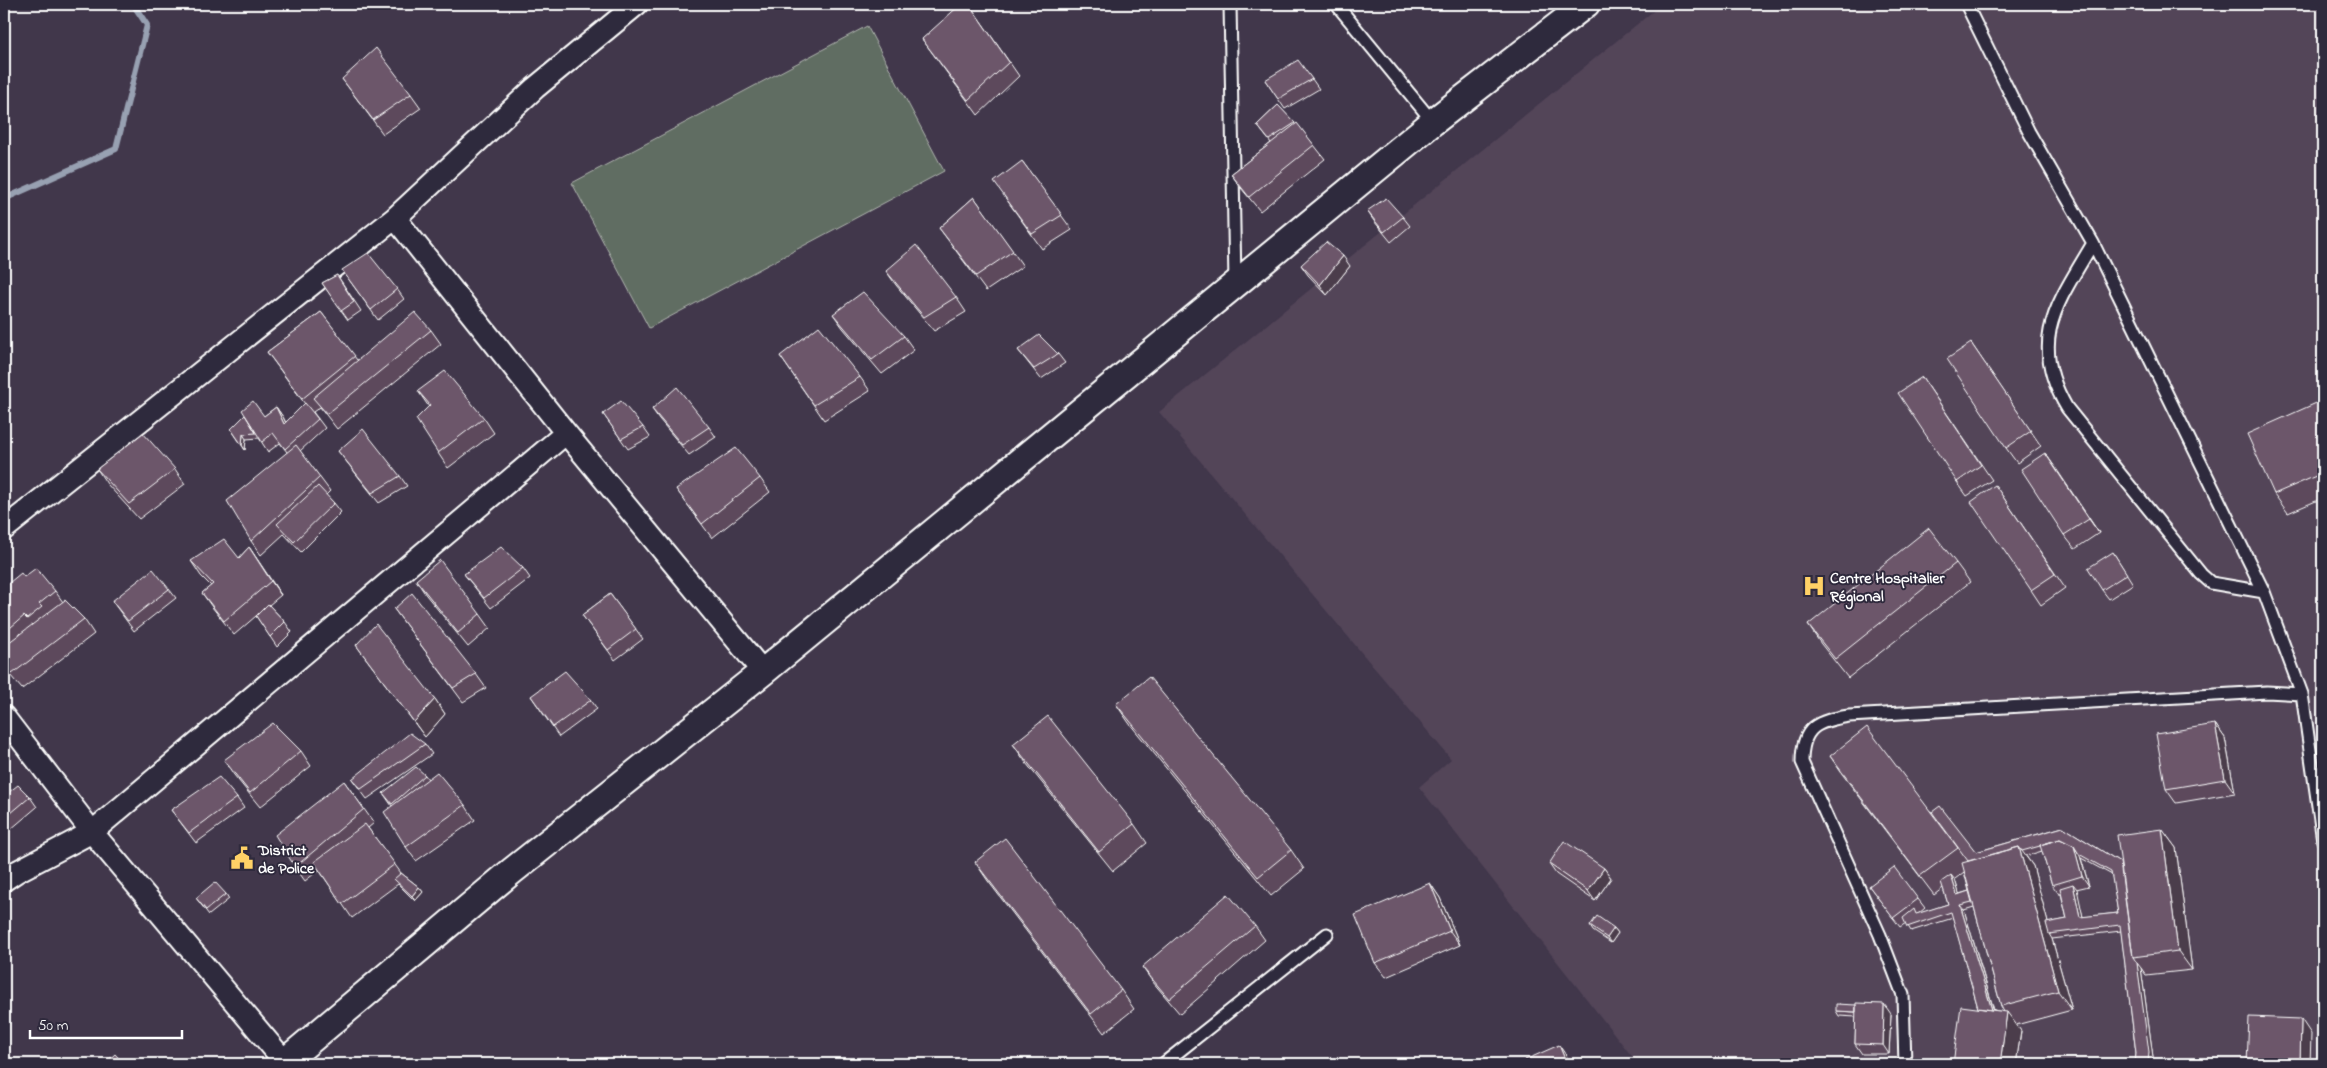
<svg xmlns="http://www.w3.org/2000/svg" width="2327" height="1068" viewBox="0 0 2327 1068" font-family="'Indie Flower',sans-serif">
  <style>
    .built { fill: #524458 }
    .green { fill: #616d62; stroke: #b0b6b0 }
    .lines { fill: none; stroke-linecap: round; stroke-linejoin: round }
    .stream { stroke: #98a1b2; stroke-width: 6 }
    .service-casing { stroke: #fff; stroke-width: 15 }
    .minor-casing { stroke: #fff; stroke-width: 25 }
    .tertiary-casing { stroke: #fff; stroke-width: 30 }
    .service { stroke: #2f2a3d; stroke-width: 11 }
    .minor { stroke: #2f2a3d; stroke-width: 21 }
    .tertiary { stroke: #2f2a3d; stroke-width: 26 }
    .wall { fill: #5d4a5c; stroke: #fff; fill-rule: evenodd }
    .shaded-wall { fill: #4c3c4b; stroke: #fff }
    .building { fill: #6c566b; stroke: #fff }
    .labels { text-anchor: middle; stroke-width: 4; stroke-linejoin: round; paint-order: stroke }
    .poi-label { font-size: 16px; font-weight: bold; fill: #fff; stroke: #2f2a3d; text-anchor: start }
  </style>
  <rect width="100%" height="100%" fill="#41374b"/>
  <filter id="ink" filterUnits="userSpaceOnUse"><feTurbulence type="fractalNoise" baseFrequency=".02" numOctaves="2"/><feDisplacementMap in="SourceGraphic" scale="10" xChannelSelector="R" yChannelSelector="G"/><feConvolveMatrix kernelMatrix="1 2 1 2 8 2 1 2 1" color-interpolation-filters="sRGB"/></filter>
  <g filter="url(#ink)">
    <path class="built" d="M 1662,4 L 2323,4 L 2323,1064 L 1638,1064 L 1419,787 L 1451,759 L 1159,412 Z"/>
    <path class="green" d="M 867,26 L 944,171 L 649,328 L 572,183 Z"/>
    <g class="lines">
      <path class="stream" d="M 4,199 L 116,149 L 147,25 L 133,4"/>
      <defs>
        <path id="service" d="M 1230,4 L 1235,283
          M 1336,4 L 1433,122
          M 1966,4 L 2029,132 L 2093,243 L 2264,592 L 2302,694 L 2323,841
          M 2093,243 C 2058,303 2027,340 2067,408 L 2201,574 L 2211,583 L 2264,592
          M 1163,1064 L 1327,934
          M 1905,1064 L 1903,995 L 1880,935 L 1802,762 C 1802,726 1818,721 1849,716 L 2267,692 L 2302,694"/>
        <path id="minor" d="M 395,218 L 566,433 L 763,672
          M 4,529 L 395,218 L 535,88 L 637,4
          M 4,717 L 92,832 L 285,1062
          M 4,880 L 16,872 L 92,832 L 566,433"/>
        <path id="tertiary" d="M 282,1064 L 512,871 L 763,672 L 1433,122 L 1586,4"/>
      </defs>
      <use href="#service" class="service-casing"/>
      <use href="#minor" class="minor-casing"/>
      <use href="#tertiary" class="tertiary-casing"/>
      <use href="#service" class="service"/>
      <use href="#minor" class="minor"/>
      <use href="#tertiary" class="tertiary"/>
    </g>
    <path class="wall" d="M 969,4 L 1019,76 L 978,115 L 922,39 Z
      M 342,79 L 411,94 L 421,108 L 383,134 Z
      M 1312,79 L 1319,89 L 1285,109 L 1265,80 Z
      M 1278,105 L 1314,145 L 1325,159 L 1260,211 L 1241,188 L 1231,174 L 1271,143 L 1257,125 Z
      M 1022,161 L 1072,230 L 1042,249 L 1004,196 Z
      M 974,197 L 1023,266 L 986,291 L 939,228 Z
      M 1367,211 L 1403,217 L 1410,226 L 1391,242 L 1374,221 Z
      M 1301,265 L 1350,266 L 1327,295 L 1308,275 Z
      M 342,270 L 397,289 L 404,299 L 378,320 Z
      M 886,271 L 956,297 L 966,312 L 934,331 L 896,285 Z
      M 337,275 L 361,311 L 348,320 L 322,283 Z
      M 321,312 L 357,360 L 431,330 L 441,344 L 337,429 L 320,407 L 313,412 L 325,428 L 300,451 L 330,491 L 326,495 L 334,503 L 341,512 L 301,552 L 284,534 L 261,555 L 251,541 L 287,452 L 280,443 L 268,452 L 259,438 L 246,439 L 245,450 L 231,429 L 264,416 L 276,407 L 283,417 L 286,423 L 305,404 L 267,352 Z
      M 833,314 L 904,336 L 914,350 L 882,374 L 843,328 Z
      M 1971,343 L 2041,446 L 2017,463 L 2006,448 Z
      M 1018,350 L 1058,354 L 1065,363 L 1041,379 Z
      M 780,356 L 860,377 L 870,391 L 824,420 Z
      M 1922,377 L 1992,480 L 1967,496 L 1957,482 Z
      M 418,391 L 484,418 L 494,433 L 448,468 L 438,453 L 429,407 Z
      M 2323,400 L 2323,498 L 2288,513 L 2274,494 Z
      M 652,409 L 709,427 L 716,437 L 689,455 L 659,419 Z
      M 603,414 L 643,427 L 650,437 L 628,449 Z
      M 338,451 L 400,476 L 407,486 L 379,503 Z
      M 2045,453 L 2099,533 L 2075,549 L 2064,535 Z
      M 97,469 L 175,469 L 185,484 L 139,519 L 107,484 Z
      M 760,478 L 770,492 L 712,538 L 676,489 Z
      M 1995,485 L 2065,588 L 2041,605 L 2031,590 Z
      M 249,547 L 281,595 L 269,605 L 285,622 L 292,632 L 277,647 L 256,616 L 234,635 L 212,607 L 202,593 L 211,586 L 201,576 L 191,561 L 239,558 Z
      M 2113,552 L 2133,584 L 2109,599 L 2102,590 Z
      M 1956,563 L 1970,582 L 1848,678 L 1821,644 L 1808,625 Z
      M 523,568 L 530,578 L 491,608 L 464,574 Z
      M 24,577 L 55,591 L 63,602 L 84,619 L 94,634 L 22,689 L 4,668 L 4,587 Z
      M 416,580 L 480,614 L 490,628 L 468,647 L 426,595 Z
      M 169,589 L 176,598 L 134,631 L 112,601 Z
      M 610,594 L 643,639 L 615,660 L 582,615 Z
      M 394,609 L 476,674 L 486,688 L 463,702 Z
      M 356,645 L 435,699 L 445,714 L 425,737 Z
      M 531,696 L 591,700 L 597,709 L 559,737 Z
      M 1116,704 L 1291,850 L 1304,869 L 1271,896 L 1129,723 Z
      M 2215,724 L 2225,738 L 2235,793 L 2176,803 L 2166,789 Z
      M 425,744 L 432,754 L 367,799 L 352,779 Z
      M 1013,744 L 1134,824 L 1147,843 L 1113,871 L 1026,763 Z
      M 301,751 L 311,766 L 260,807 L 234,775 L 224,760 Z
      M 1830,756 L 1932,812 L 1976,852 L 2063,827 L 2120,862 L 2162,829 L 2176,848 L 2192,970 L 2146,975 L 2141,968 L 2153,1057 L 2152,1064 L 2135,1064 L 2136,1053 L 2121,931 L 2052,939 L 2072,1010 L 2016,1025 L 2021,1031 L 2016,1064 L 1953,1064 L 1978,1008 L 1953,918 L 1911,931 L 1906,923 L 1900,927 L 1869,886 L 1918,899 L 1925,908 L 1918,914 L 1948,904 L 1943,888 L 1934,895 L 1843,775 ZM 2042,851 L 2052,885 L 2059,894 L 2061,894 L 2067,919 L 2048,923 L 2033,866 L 2026,856 ZM 2081,858 L 2112,875 L 2118,913 L 2083,917 L 2076,889 L 2089,886 ZM 1964,872 L 1969,891 L 1959,894 L 1955,879 ZM 1974,907 L 2001,1006 L 2004,1012 L 1994,1010 L 1964,910 Z
      M 425,775 L 428,779 L 465,805 L 475,820 L 416,861 L 406,847 L 392,806 L 383,793 Z
      M 344,781 L 374,823 L 368,828 L 401,873 L 419,887 L 423,892 L 415,901 L 398,884 L 352,918 L 319,870 L 305,881 L 295,867 Z
      M 4,796 L 30,797 L 37,807 L 4,835 Z
      M 237,798 L 244,808 L 196,843 L 171,810 Z
      M 975,862 L 1121,990 L 1134,1009 L 1104,1033 L 988,881 Z
      M 1549,864 L 1604,868 L 1611,878 L 1595,901 L 1556,874 Z
      M 1430,883 L 1440,898 L 1460,945 L 1386,977 L 1375,963 Z
      M 226,894 L 229,899 L 209,915 L 196,898 Z
      M 1255,926 L 1265,940 L 1180,1014 L 1152,981 L 1142,967 Z
      M 1590,926 L 1614,928 L 1618,933 L 1611,943 L 1593,931 Z
      M 1836,1011 L 1891,1014 L 1889,1054 L 1862,1054 L 1855,1044 L 1856,1017 L 1839,1016 Z"/>
    <path class="shaded-wall" d="M 1343,256 L 1350,266 L 1327,295 L 1320,285 Z
      M 276,407 L 283,417 L 291,434 L 284,424 Z
      M 243,434 L 246,439 L 245,450 L 242,445 Z
      M 2045,453 L 2055,467 L 2099,533 L 2089,519 Z
      M 249,547 L 281,595 L 271,581 Z
      M 435,699 L 445,714 L 425,737 L 414,722 Z
      M 2215,724 L 2225,738 L 2235,793 L 2225,779 Z
      M 2162,829 L 2176,848 L 2192,970 L 2178,951 Z
      M 2074,846 L 2080,856 L 2089,886 L 2082,876 Z
      M 2019,847 L 2033,866 L 2051,934 L 2049,934 L 2052,939 L 2072,1010 L 2058,991 Z
      M 1604,868 L 1611,878 L 1595,901 L 1588,891 Z
      M 1951,875 L 1955,880 L 1961,900 L 1957,895 Z
      M 1430,883 L 1440,898 L 1460,945 L 1450,931 Z
      M 2073,884 L 2077,889 L 2084,922 L 2080,917 Z
      M 419,887 L 423,892 L 415,901 L 412,896 Z
      M 1960,905 L 1964,910 L 1999,1028 L 1996,1023 Z
      M 1614,928 L 1618,933 L 1611,943 L 1607,938 Z
      M 2137,963 L 2141,968 L 2153,1057 L 2152,1064 L 2148,1064 Z
      M 1884,1004 L 1891,1014 L 1889,1054 L 1883,1045 Z
      M 2007,1012 L 2021,1031 L 2016,1064 L 2000,1064 Z
      M 2301,1019 L 2311,1034 L 2310,1064 L 2300,1064 Z
      M 1559,1045 L 1572,1064 L 1567,1064 Z"/>
    <path class="building" d="M 961,4 L 969,4 L 1009,62 L 968,100 L 922,39 Z
      M 376,48 L 411,94 L 373,120 L 342,79 Z
      M 1298,60 L 1312,79 L 1278,99 L 1265,80 Z
      M 1278,105 L 1295,123 L 1269,140 L 1257,125 Z
      M 1297,123 L 1314,145 L 1249,197 L 1231,174 Z
      M 1022,161 L 1062,215 L 1032,234 L 994,182 Z
      M 974,197 L 1013,251 L 976,276 L 939,228 Z
      M 1386,198 L 1403,217 L 1384,232 L 1367,211 Z
      M 1326,242 L 1343,256 L 1320,285 L 1301,265 Z
      M 916,245 L 956,297 L 924,317 L 886,271 Z
      M 368,253 L 397,289 L 371,310 L 342,270 Z
      M 337,275 L 354,302 L 341,311 L 322,283 Z
      M 863,292 L 904,336 L 872,360 L 833,314 Z
      M 321,312 L 355,356 L 302,399 L 267,352 Z
      M 415,312 L 431,330 L 327,414 L 313,398 Z
      M 819,326 L 860,377 L 814,405 L 780,356 Z
      M 1039,335 L 1058,354 L 1034,369 L 1018,350 Z
      M 1971,343 L 2031,431 L 2006,448 L 1947,359 Z
      M 445,371 L 484,418 L 438,453 L 416,419 L 430,405 L 418,391 Z
      M 1922,377 L 1981,465 L 1957,482 L 1898,393 Z
      M 677,387 L 709,427 L 682,445 L 652,409 Z
      M 2323,400 L 2323,473 L 2274,494 L 2247,434 Z
      M 253,401 L 264,416 L 276,407 L 284,424 L 305,403 L 318,419 L 285,449 L 273,433 L 262,442 L 242,410 Z
      M 621,401 L 643,427 L 621,439 L 603,414 Z
      M 245,415 L 256,433 L 243,434 L 242,445 L 231,429 Z
      M 363,429 L 400,476 L 372,493 L 338,451 Z
      M 143,433 L 175,469 L 129,504 L 97,469 Z
      M 296,445 L 320,477 L 251,541 L 227,501 Z
      M 736,448 L 760,478 L 702,524 L 676,489 Z
      M 2045,453 L 2089,519 L 2064,535 L 2021,469 Z
      M 1995,485 L 2055,574 L 2031,590 L 1971,502 Z
      M 318,486 L 334,503 L 294,542 L 277,524 Z
      M 1929,528 L 1956,563 L 1835,659 L 1808,625 Z
      M 224,539 L 239,558 L 249,547 L 271,581 L 224,621 L 202,593 L 213,584 L 191,561 Z
      M 501,547 L 523,568 L 484,598 L 464,574 Z
      M 2113,552 L 2127,574 L 2102,590 L 2088,568 Z
      M 440,560 L 480,614 L 458,633 L 416,580 Z
      M 36,568 L 55,591 L 39,604 L 42,607 L 27,619 L 24,616 L 4,633 L 4,594 L 5,593 L 4,592 L 4,587 L 21,573 L 24,577 Z
      M 153,569 L 169,589 L 128,621 L 112,601 Z
      M 412,593 L 476,674 L 453,688 L 394,609 Z
      M 610,594 L 636,629 L 608,650 L 582,615 Z
      M 65,600 L 84,619 L 12,674 L 4,665 L 4,646 Z
      M 268,604 L 285,622 L 270,637 L 256,616 Z
      M 376,624 L 435,699 L 414,722 L 356,645 Z
      M 565,671 L 591,700 L 553,727 L 531,696 Z
      M 1149,677 L 1291,850 L 1258,877 L 1116,704 Z
      M 1048,716 L 1134,824 L 1099,852 L 1013,744 Z
      M 273,723 L 301,751 L 250,793 L 224,760 Z
      M 2215,724 L 2225,779 L 2166,789 L 2156,734 Z
      M 1867,727 L 1958,848 L 1920,876 L 1830,756 Z
      M 410,733 L 425,744 L 361,789 L 352,779 Z
      M 416,767 L 425,775 L 392,804 L 383,793 Z
      M 437,772 L 465,805 L 406,847 L 384,812 Z
      M 219,777 L 237,798 L 189,833 L 171,810 Z
      M 344,781 L 364,809 L 295,867 L 275,835 Z
      M 18,785 L 30,797 L 4,819 L 4,796 Z
      M 1940,806 L 1976,852 L 2063,827 L 2120,862 L 2133,957 L 2137,963 L 2149,1052 L 2148,1064 L 2135,1064 L 2136,1053 L 2120,925 L 2049,934 L 2046,923 L 2067,919 L 2060,888 L 2073,884 L 2080,917 L 2118,913 L 2111,872 L 2079,854 L 2074,846 L 2060,839 L 2040,845 L 2040,846 L 2022,851 L 2019,847 L 1968,861 L 1932,812 Z
      M 365,824 L 395,864 L 342,904 L 314,862 Z
      M 2162,829 L 2178,951 L 2133,957 L 2117,835 Z
      M 1005,838 L 1121,990 L 1091,1014 L 975,862 Z
      M 2060,839 L 2074,846 L 2082,876 L 2052,885 L 2040,845 Z
      M 1564,841 L 1604,868 L 1588,891 L 1549,864 Z
      M 2019,847 L 2058,991 L 2001,1006 L 1962,863 Z
      M 1894,867 L 1918,899 L 1893,918 L 1869,886 Z
      M 401,873 L 419,887 L 412,896 L 394,879 Z
      M 1951,875 L 1957,895 L 1969,891 L 1972,902 L 1960,905 L 1992,1010 L 1978,1008 L 1951,912 L 1907,927 L 1903,918 L 1914,909 L 1916,914 L 1948,904 L 1941,882 Z
      M 215,882 L 226,894 L 206,910 L 196,898 Z
      M 1430,883 L 1450,931 L 1375,963 L 1355,915 Z
      M 1228,894 L 1255,926 L 1169,999 L 1142,967 Z
      M 1597,916 L 1614,928 L 1607,938 L 1590,926 Z
      M 1856,1003 L 1884,1004 L 1883,1045 L 1855,1044 Z
      M 1836,1004 L 1856,1005 L 1856,1012 L 1836,1011 Z
      M 1961,1006 L 2007,1012 L 2000,1064 L 1953,1064 Z
      M 2249,1017 L 2301,1019 L 2300,1064 L 2247,1064 Z
      M 1559,1045 L 1567,1064 L 1526,1064 L 1525,1060 Z
      M 115,1054 L 124,1064 L 104,1064 Z"/>
  </g>
  <defs>
    <symbol id="hospital-bare" viewBox="-9 -9 18 18"><path d="M-5-5h3v3.5h4V-5h3V5h-3V1.5h-4V5h-3Z" fill="#ffd166" stroke="#2f2a3d" stroke-width="2.5" paint-order="stroke"/></symbol>
    <symbol id="civic-bare" viewBox="-9 -9 18 18"><path d="M-.6-6.5H3V-4.5H.6V-3L4-1V1h2V6H-6V1h2V-1L-.6-3ZM-1.2 2.5V6h2.4V2.5Z" fill="#ffd166" stroke="#2f2a3d" stroke-width="2.5" paint-order="stroke"/></symbol>
  </defs>
  <g fill-rule="evenodd">
    <use href="#hospital-bare" x="1798" y="570" width="32" height="32"/>
    <use href="#civic-bare" x="226" y="842" width="32" height="32"/>
  </g>
  <g class="labels">
    <g class="poi-label">
      <text x="1830" y="583">Centre Hospitalier<tspan x="1830" dy="18">Régional</tspan></text>
      <text x="258" y="855">District<tspan x="258" dy="18">de Police</tspan></text>
    </g>
  </g>
  <rect width="2327" height="1068" fill="none" stroke="#2f2a3d" stroke-width="20"/>
  <rect x="10" y="10" width="2307" height="1048" fill="none" stroke="#fff" stroke-width="2" filter="url(#ink)"/>
  <path d="M30 1030v8h152v-8" fill="none" stroke="#ffffff" stroke-width="2.5"/>
  <text x="38" y="1030" font-size="15" fill="#ffffff" stroke="#2f2a3d" stroke-width="4" paint-order="stroke">50 m</text>
</svg>
